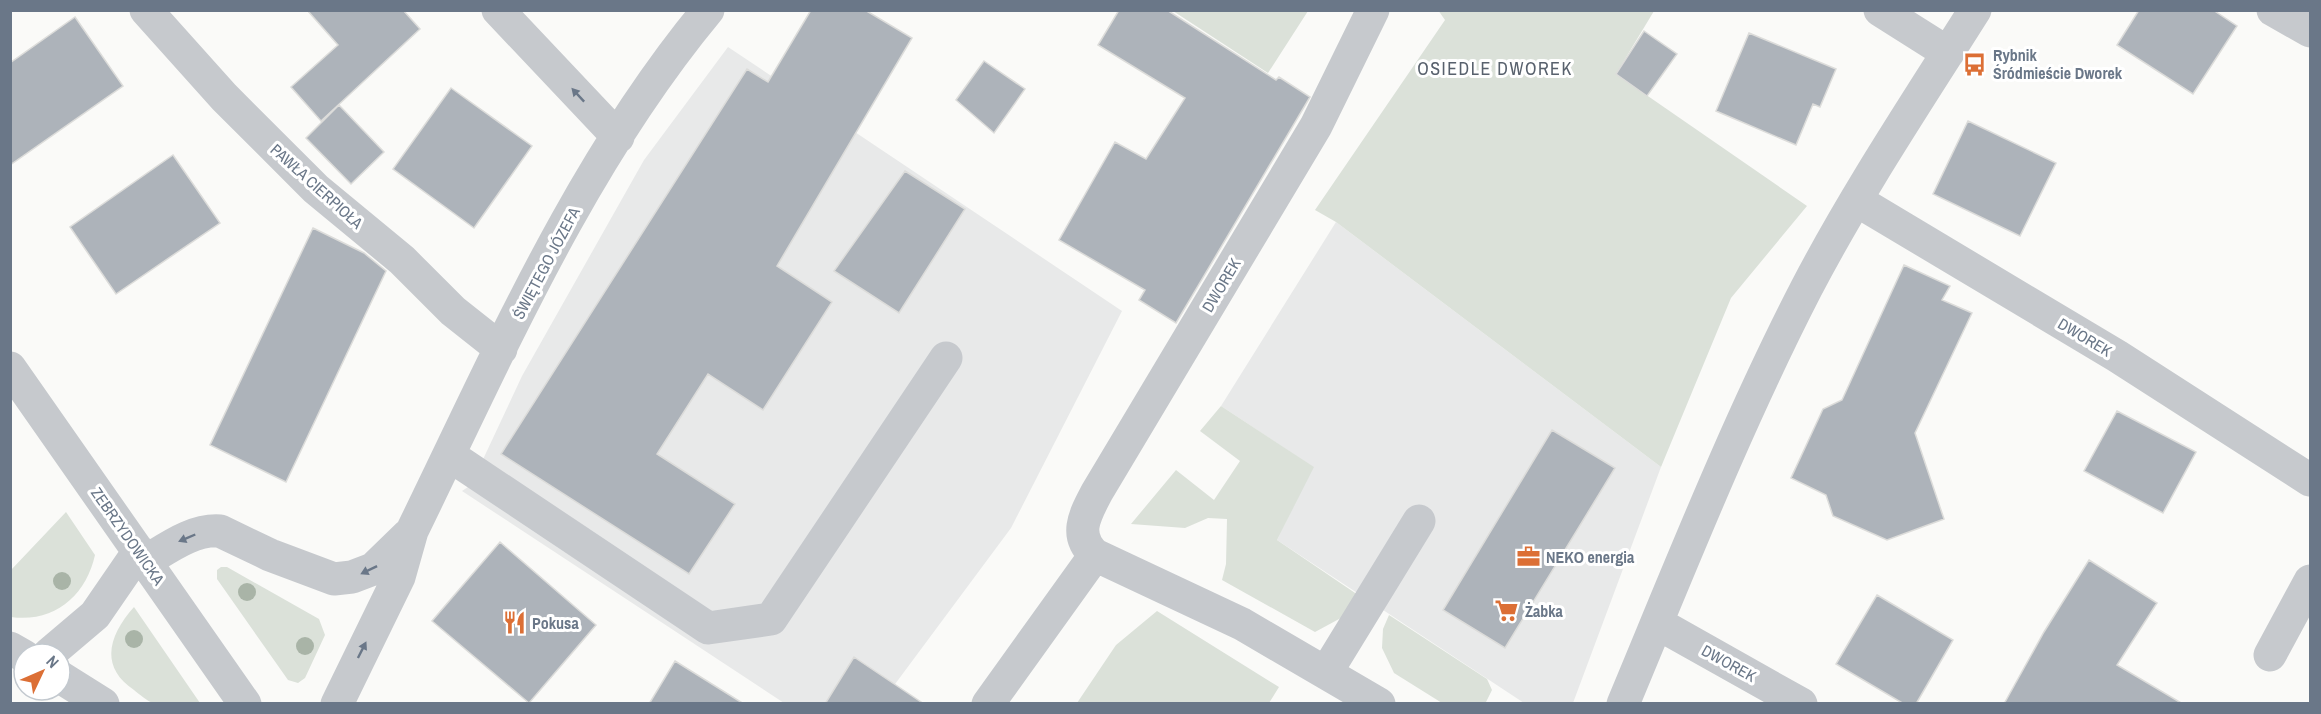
<svg xmlns="http://www.w3.org/2000/svg" width="2321" height="714" viewBox="0 0 2321 714" font-family="'Archivo Narrow',sans-serif">
  <style>
    .built { fill: #e8e9e9 }
    .green { fill: #dbe1d9 }
    .building { fill: #adb3ba; stroke: #dcdcda; stroke-width: 1.5 }
    .lines { fill: none; stroke-linecap: round; stroke-linejoin: round }
    .minor { stroke: #c6c9cd; stroke-width: 33 }
    .tree { fill: #a9b4a7 }
    .oneway { fill: #6a7788 }
    .labels { text-anchor: middle; stroke-width: 6; stroke-linejoin: round; paint-order: stroke }
    .poi-label { font-size: 16px; font-weight: bold; fill: #6a7788; stroke: #fff; text-anchor: start }
    .street-label { font-size: 16px; fill: #6a7788; stroke: #fff }
    .neighbourhood-label { font-size: 18px; letter-spacing: 1.5px; fill: #58616d; stroke: #fff }
  </style>
  <rect width="100%" height="100%" fill="#fafaf8"/>
  <path class="built" d="M 728,47 L 1122,311 L 1011,528 L 881,703 L 784,703 L 462,491 L 471,485 L 522,376 L 644,160 Z
    M 1336,222 L 1661,467 L 1573,703 L 1524,703 L 1277,540 L 1313,467 L 1221,406 Z"/>
  <path class="green" d="M 1438,10 L 1654,11 L 1616,74 L 1807,206 L 1731,298 L 1661,467 L 1336,222 L 1315,210 L 1445,20 Z
    M 1173,11 L 1308,11 L 1268,73 Z
    M 1221,406 L 1314,467 L 1277,540 L 1361,597 L 1352,612 L 1315,632 L 1222,580 L 1226,564 L 1227,519 L 1208,518 L 1185,528 L 1131,524 L 1176,470 L 1214,500 L 1240,461 L 1200,431 Z
    M 66,512 L 95,555 C 86,596 54,623 11,617 L 11,570 Z
    M 221,567 L 227,567 L 319,619 L 325,635 L 305,678 L 298,683 L 288,680 L 217,579 L 217,570 Z
    M 134,607 L 200,703 C 186,704 166,707 153,703 C 147,701 139,694 134,690 C 98,666 110,634 134,607 Z
    M 1157,611 L 1279,687 L 1269,703 L 1077,703 L 1116,645 Z
    M 1389,615 L 1487,679 L 1492,690 L 1486,702 L 1442,703 L 1394,673 L 1382,648 L 1383,629 Z"/>
  <path class="building" d="M 307,10 L 403,10 L 420,29 L 321,121 L 291,87 L 338,45 Z
    M 811,10 L 865,10 L 912,38 L 777,266 L 832,302 L 763,410 L 708,374 L 657,454 L 735,504 L 689,574 L 501,454 L 747,69 L 768,82 Z
    M 1119,10 L 1167,10 L 1276,80 L 1279,77 L 1310,97 L 1176,323 L 1139,300 L 1145,290 L 1059,240 L 1115,142 L 1146,159 L 1185,98 L 1098,45 Z
    M 2139,10 L 2213,10 L 2237,26 L 2193,94 L 2117,45 Z
    M 75,17 L 123,86 L 10,165 L 10,63 Z
    M 1644,31 L 1677,54 L 1647,96 L 1616,74 Z
    M 1749,33 L 1836,69 L 1820,107 L 1813,104 L 1796,145 L 1716,111 Z
    M 984,61 L 1025,89 L 994,133 L 956,100 Z
    M 451,88 L 532,146 L 474,228 L 393,169 Z
    M 339,105 L 384,152 L 351,184 L 306,138 Z
    M 1968,121 L 2056,163 L 2020,236 L 1933,194 Z
    M 173,155 L 220,223 L 116,294 L 70,227 Z
    M 905,171 L 965,209 L 899,313 L 834,271 Z
    M 313,228 L 364,253 L 386,271 L 286,482 L 210,445 Z
    M 1904,265 L 1950,286 L 1942,300 L 1972,313 L 1915,433 L 1944,519 L 1887,540 L 1833,516 L 1826,495 L 1791,478 L 1823,409 L 1842,400 Z
    M 2117,411 L 2196,452 L 2163,513 L 2084,471 Z
    M 1552,430 L 1615,468 L 1505,648 L 1443,610 Z
    M 500,542 L 596,625 L 529,703 L 432,621 Z
    M 2089,560 L 2157,603 L 2117,665 L 2183,704 L 2004,704 L 2044,632 Z
    M 1877,595 L 1953,640 L 1916,704 L 1904,704 L 1836,664 Z
    M 854,657 L 924,704 L 825,704 Z
    M 675,661 L 744,704 L 649,704 Z"/>
  <g class="lines">
    <path class="minor" d="M 146,10 L 224,97 L 316,189 L 402,260 L 453,311 L 501,349
      M 498,10 L 618,137
      M 1373,10 L 1316,126 L 1097,492 C 1085,515 1073,535 1095,555 L 1242,624 L 1379,704
      M 1880,10 L 1948,53
      M 2273,10 L 2310,31
      M 1856,200 L 2117,356 L 2310,480
      M 10,368 L 245,704
      M 449,455 L 708,628 L 771,619 L 946,358
      M 146,561 C 168,548 193,529 220,531 L 270,555 L 334,579 L 352,577 L 373,569 L 408,535
      M 1657,623 L 1801,704
      M 10,648 L 24,656
      M 49,654 L 95,615 L 139,551
      M 2270,655 L 2310,581
      M 1327,671 L 1419,521
      M 60,677 L 103,704
      M 337,704 L 399,577 L 412,531 C 499,353 580,164 708,10
      M 988,704 L 1095,555
      M 1623,704 C 1681,565 1737,423 1806,289 C 1856,193 1917,102 1975,10"/>
  </g>
  <g class="tree">
    <circle cx="62" cy="581" r="9"/>
    <circle cx="247" cy="592" r="9"/>
    <circle cx="134" cy="639" r="9"/>
    <circle cx="305" cy="646" r="9"/>
  </g>
  <defs><path id="oneway-solid" d="M-6-.8H1V-3.2L6.5 0L1 3.2V.8H-6Z" transform="scale(1.5)"/></defs>
  <g class="oneway">
    <use href="#oneway-solid" transform="translate(578 95) rotate(-133)"/>
    <use href="#oneway-solid" transform="translate(187 538) rotate(157)"/>
    <use href="#oneway-solid" transform="translate(369 570) rotate(154)"/>
    <use href="#oneway-solid" transform="translate(362 650) rotate(-63)"/>
  </g>
  <defs>
    <symbol id="bus-bare" viewBox="-9 -9 18 18"><path d="M-5-6H5V4H4V6H2V4H-2V6H-4V4H-5ZM-3.5-4V0h7V-4ZM-3.5 1.2v1.5H-2V1.2ZM2 1.2v1.5H3.5V1.2Z" fill="#dc6f35" stroke="#fff" stroke-width="2.5" paint-order="stroke"/></symbol>
    <symbol id="office-bare" viewBox="-9 -9 18 18"><path d="M-6-3h4V-5.5h4V-3h4V5H-6ZM-1-4.5V-3h2v-1.5ZM-6 0V1H6V0Z" fill="#dc6f35" stroke="#fff" stroke-width="2.5" paint-order="stroke"/></symbol>
    <symbol id="supermarket-bare" viewBox="-9 -9 18 18"><path d="M-6-5.5h2.5l.6 2H6L4.5 2H-2.5L-4.4-4H-6ZM-1.5 3.2a1.3 1.3 0 1 0 .1 0ZM3 3.2a1.3 1.3 0 1 0 .1 0Z" fill="#dc6f35" stroke="#fff" stroke-width="2.5" paint-order="stroke"/></symbol>
    <symbol id="restaurant-bare" viewBox="-9 -9 18 18"><path d="M-5-6h1v4h1v-4h1v4h1v-4h1v5L-1.5 .5V6h-2V.5L-5-1ZM5-6V6H3V1.5H1.5Q1.5-4 5-6Z" fill="#dc6f35" stroke="#fff" stroke-width="2.5" paint-order="stroke"/></symbol>
  </defs>
  <g fill-rule="evenodd">
    <use href="#bus-bare" x="1958" y="48" width="33" height="33"/>
    <use href="#office-bare" x="1512" y="540" width="33" height="33"/>
    <use href="#supermarket-bare" x="1490" y="594" width="33" height="33"/>
    <use href="#restaurant-bare" x="498" y="606" width="33" height="33"/>
  </g>
  <g class="labels">
    <g class="poi-label">
      <text x="1993" y="61">Rybnik<tspan x="1993" dy="18">Śródmieście Dworek</tspan></text>
      <text x="1546" y="563">NEKO energia</text>
      <text x="1525" y="617">Żabka</text>
      <text x="532" y="629">Pokusa</text>
    </g>
    <g class="street-label">
      <text transform="translate(317 186) rotate(42)" y="6">PAWŁA CIERPIOŁA</text>
      <text transform="translate(546 263) rotate(-62)" y="6">ŚWIĘTEGO JÓZEFA</text>
      <text transform="translate(1221 285) rotate(-59)" y="6">DWOREK</text>
      <text transform="translate(2085 337) rotate(31)" y="6">DWOREK</text>
      <text transform="translate(128 536) rotate(55)" y="6">ZEBRZYDOWICKA</text>
      <text transform="translate(1729 663) rotate(29)" y="6">DWOREK</text>
    </g>
    <g class="neighbourhood-label">
      <text x="1495" y="75">OSIEDLE DWOREK</text>
    </g>
  </g>
  <rect width="2321" height="714" fill="none" stroke="#6a7788" stroke-width="24"/>
  <g transform="translate(42 672) rotate(46)"><circle r="28" fill="#ffffff" stroke="#c3c9cf" stroke-width="1.5"/>
  <path d="M0-4.5L10 22L0 15L-10 22Z" fill="#dc6f35"/>
  <text y="-9" font-size="16" font-weight="bold" text-anchor="middle" fill="#6a7788">N</text>
  </g>
</svg>
